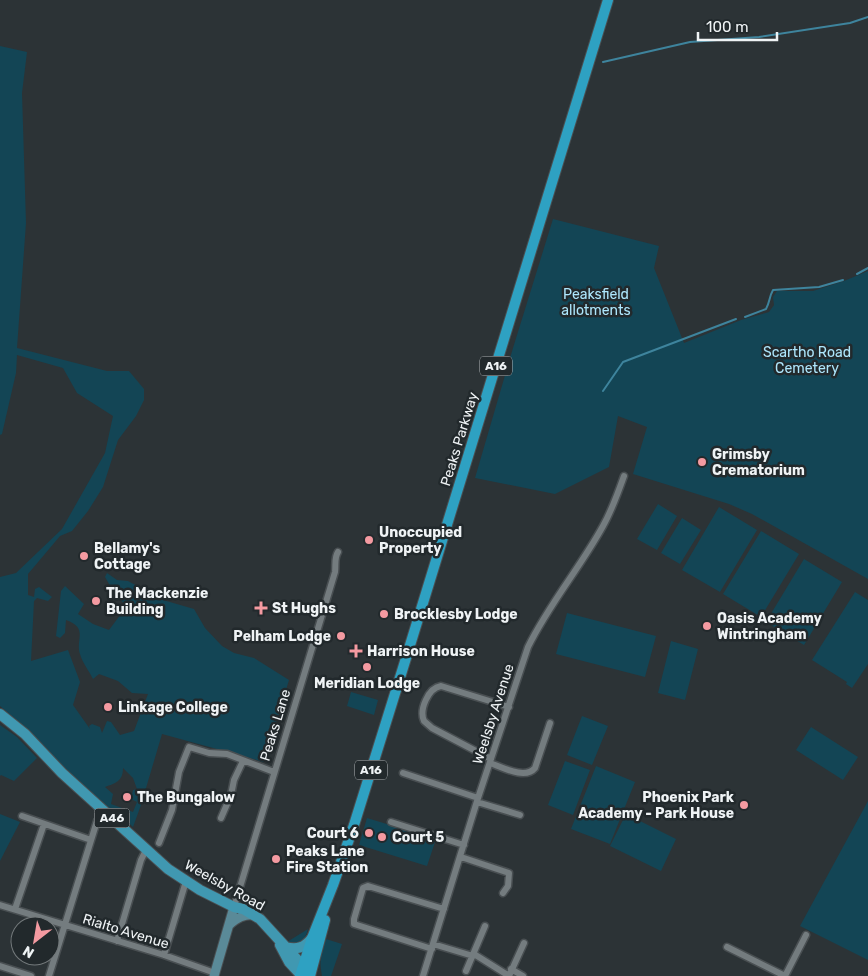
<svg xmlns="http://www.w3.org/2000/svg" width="868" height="976" viewBox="0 0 868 976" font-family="Rubik,sans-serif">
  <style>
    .green { fill: #134555; fill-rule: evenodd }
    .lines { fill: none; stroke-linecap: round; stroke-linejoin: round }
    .stream { stroke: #3e849d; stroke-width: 2 }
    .minor-casing { stroke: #494f52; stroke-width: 9 }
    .secondary-casing { stroke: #494f52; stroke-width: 11 }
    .primary-casing { stroke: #494f52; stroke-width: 12 }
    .trunk-casing { stroke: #494f52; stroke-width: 12 }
    .minor { stroke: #747c7f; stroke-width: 6 }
    .secondary { stroke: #5a8a98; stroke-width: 9 }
    .primary { stroke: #4098b1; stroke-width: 10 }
    .trunk { stroke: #2ea1c2; stroke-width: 10 }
    .poi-dot { fill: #f49aa1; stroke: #22292c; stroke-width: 2 }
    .labels { text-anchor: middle; stroke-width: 5; stroke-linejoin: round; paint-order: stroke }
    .shield { fill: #22292c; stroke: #b2b6b9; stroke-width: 1 }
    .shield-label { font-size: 12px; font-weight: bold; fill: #eff3f5 }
    .park-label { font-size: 14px; fill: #ade6fc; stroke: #22292c }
    .street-label { font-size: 14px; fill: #eff3f5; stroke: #22292c }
    .poi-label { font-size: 14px; font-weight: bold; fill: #eff3f5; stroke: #22292c; text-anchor: start }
  </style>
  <rect width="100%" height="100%" fill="#2c3336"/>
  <path class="green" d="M 0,46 L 27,52 L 22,93 L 26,223 L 17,348 L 107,371 L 129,371 L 144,389 L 144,400 L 136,416 L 118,440 L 103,487 L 88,511 L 72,531 L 60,536 L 28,574 L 28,595 L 34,597 L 35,589 L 39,587 L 52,597 L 48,601 L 37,598 L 34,601 L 31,661 L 68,650 L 80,682 L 73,705 L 90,729 L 89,726 L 92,724 L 100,727 L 102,733 L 107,721 L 111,722 L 120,735 L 134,731 L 148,694 L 132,693 L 118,681 L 99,674 L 93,679 C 89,671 82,662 80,654 C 75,640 89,628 66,620 L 65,633 L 60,638 L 56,636 L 61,591 L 65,586 L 84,604 L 78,614 L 93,624 L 109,630 L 127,606 L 116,596 L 105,577 L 107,573 L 117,580 L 128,581 L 163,600 L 194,609 L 205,628 L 222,646 L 234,653 L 254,658 L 289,680 L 264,762 L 162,734 L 141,805 L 133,827 L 113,808 L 110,809 L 106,807 L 64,770 L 28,730 L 0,706 L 0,577 L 16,573 L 62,529 L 105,453 L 113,416 L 77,393 L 63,368 L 17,355 L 16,373 L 2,434 L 0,435 ZM 123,768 L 133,778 L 137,789 L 133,790 L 131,799 L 137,802 L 133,812 L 111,804 L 113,794 L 105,787 C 116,783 123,781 123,768 Z
    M 553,219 L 659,246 L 654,268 L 684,343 L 741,320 L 769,312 L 774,305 L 773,297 L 777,291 L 813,291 L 844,281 L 868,271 L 868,579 L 752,514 L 729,504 L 633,474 L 647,427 L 618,416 L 609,467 L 555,494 L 475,478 L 513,348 Z
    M 658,504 L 677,516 L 657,550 L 637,539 Z
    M 719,507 L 757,530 L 720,592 L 682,570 Z
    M 682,518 L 701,530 L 680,564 L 661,553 Z
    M 761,531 L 799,554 L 761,617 L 723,594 Z
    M 804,559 L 842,582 L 804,645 L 766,622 Z
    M 855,592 L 868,600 L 868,664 L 852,688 L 846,684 L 847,682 L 812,660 Z
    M 567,613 L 656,636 L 645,677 L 556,654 Z
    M 671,641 L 698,649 L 685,700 L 658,693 Z
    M 351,692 L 378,700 L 374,715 L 347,706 Z
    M 582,716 L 608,726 L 592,765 L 567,755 Z
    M 0,725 L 17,737 L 37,758 L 14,781 L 1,775 L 0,776 Z
    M 811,727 L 858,757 L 843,780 L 796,750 Z
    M 565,761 L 590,770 L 573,815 L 548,805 Z
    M 596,766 L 635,782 L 610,844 L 571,829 Z
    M 868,801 L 868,960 L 800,926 Z
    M 0,814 L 20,822 L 0,861 Z
    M 626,814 L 676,839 L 661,871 L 610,846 Z
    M 367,818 L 436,839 L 427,866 L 359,845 Z
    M 308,929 C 306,939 298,948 287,942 Z
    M 326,939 L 342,944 L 331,976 L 322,976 C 319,960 321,954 326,939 Z"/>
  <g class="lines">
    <path class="stream" d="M 603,62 L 690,42 L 759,37 L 850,23 L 868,17
      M 857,274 L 868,268
      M 745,317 L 766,309 C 770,302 769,297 773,290 L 819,287 L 843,280
      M 603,391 L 623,362 L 736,319"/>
    <defs>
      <path id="minor" d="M 491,759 L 432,728 L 424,721 C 419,710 428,688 441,686 L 509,707
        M 490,763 C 502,767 525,780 535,768 L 550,723
        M 403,773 L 478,798
        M 477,802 L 520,815
        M 22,816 L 91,840
        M 221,818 L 231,795 L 234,780 L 243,761
        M 391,822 L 464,845
        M 159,843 L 172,810 L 179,772 L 189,747 L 209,753 L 227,754 L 274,772
        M 461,857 L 509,873 L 508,886 L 503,893
        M 0,905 L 164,955 L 215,973
        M 234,907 L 335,572 C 336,565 334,558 338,552
        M 15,909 L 44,824
        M 117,941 L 141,860 L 146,850
        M 433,944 L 473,956
        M 727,947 L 785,976
        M 432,949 L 354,924 L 354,919 L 363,888 L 368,886 L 444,909
        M 474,954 L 509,976
        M 164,955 L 186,881
        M 0,966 L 31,976
        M 511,969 L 523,976
        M 466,971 L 485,926
        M 49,976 L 97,821 L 106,812
        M 423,976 L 478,798 L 528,647 C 549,604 580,568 603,526 C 612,510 618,493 624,476
        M 509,976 L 524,943
        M 785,976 L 806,935"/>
      <path id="secondary" d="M 229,925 C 237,918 244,914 254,915
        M 214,976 L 234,907"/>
      <path id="primary" d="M 0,714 L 25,734 L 62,773 L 168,869 L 200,890 L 234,907 L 243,909 L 260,919 L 303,966
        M 280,945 L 289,962 L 301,975
        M 285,947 C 297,950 304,948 312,938"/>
      <path id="trunk" d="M 300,976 L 312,938 L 333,885 L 354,825 L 407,655 L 608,0
        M 310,976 L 325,920"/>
    </defs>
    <use href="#minor" class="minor-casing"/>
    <use href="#secondary" class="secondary-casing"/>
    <use href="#primary" class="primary-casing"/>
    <use href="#trunk" class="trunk-casing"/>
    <use href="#minor" class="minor"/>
    <use href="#secondary" class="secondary"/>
    <use href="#primary" class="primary"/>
    <use href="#trunk" class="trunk"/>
  </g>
  <g class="poi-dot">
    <circle cx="702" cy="462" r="5"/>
    <circle cx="369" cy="540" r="5"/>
    <circle cx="84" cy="556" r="5"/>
    <circle cx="96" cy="601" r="5"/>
    <path d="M258.5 600.5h5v5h5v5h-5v5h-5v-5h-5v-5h5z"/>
    <circle cx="384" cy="614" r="5"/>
    <circle cx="707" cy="626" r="5"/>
    <circle cx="341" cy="636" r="5"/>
    <path d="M353.5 643.5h5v5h5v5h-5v5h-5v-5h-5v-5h5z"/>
    <circle cx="367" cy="667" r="5"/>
    <circle cx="108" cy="707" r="5"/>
    <circle cx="127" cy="797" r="5"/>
    <circle cx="744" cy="805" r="5"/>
    <circle cx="369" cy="833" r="5"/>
    <circle cx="382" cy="837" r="5"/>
    <circle cx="276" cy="859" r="5"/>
  </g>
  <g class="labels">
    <g class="shield">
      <rect x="480" y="356.5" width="32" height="19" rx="4"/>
      <rect x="355" y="760.5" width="32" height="19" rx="4"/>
      <rect x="94.5" y="808.5" width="35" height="19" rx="4"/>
    </g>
    <g class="shield-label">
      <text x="496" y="370">A16</text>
      <text x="371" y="774">A16</text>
      <text x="112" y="822">A46</text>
    </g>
    <g class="park-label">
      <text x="596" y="299">Peaksfield<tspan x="596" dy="16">allotments</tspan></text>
      <text x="807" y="357">Scartho Road<tspan x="807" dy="16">Cemetery</tspan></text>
    </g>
    <g class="street-label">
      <text transform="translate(459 439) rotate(-73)" y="5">Peaks Parkway</text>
      <text transform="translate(493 714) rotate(-72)" y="5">Weelsby Avenue</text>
      <text transform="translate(275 725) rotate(-73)" y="5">Peaks Lane</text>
      <text transform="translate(225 885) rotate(29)" y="5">Weelsby Road</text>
      <text transform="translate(126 931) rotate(17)" y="5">Rialto Avenue</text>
    </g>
    <g class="poi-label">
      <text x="712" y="459">Grimsby<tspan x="712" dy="16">Crematorium</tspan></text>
      <text x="379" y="537">Unoccupied<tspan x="379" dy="16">Property</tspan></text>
      <text x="94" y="553">Bellamy's<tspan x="94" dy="16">Cottage</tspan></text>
      <text x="106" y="598">The Mackenzie<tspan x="106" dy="16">Building</tspan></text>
      <text x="272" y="613">St Hughs</text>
      <text x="394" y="619">Brocklesby Lodge</text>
      <text x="717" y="623">Oasis Academy<tspan x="717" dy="16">Wintringham</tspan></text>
      <text x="331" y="641" text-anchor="end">Pelham Lodge</text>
      <text x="367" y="656">Harrison House</text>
      <text x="367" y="688" text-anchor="middle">Meridian Lodge</text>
      <text x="118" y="712">Linkage College</text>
      <text x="137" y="802">The Bungalow</text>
      <text x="734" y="802" text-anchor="end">Phoenix Park<tspan x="734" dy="16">Academy - Park House</tspan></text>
      <text x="359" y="838" text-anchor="end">Court 6</text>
      <text x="392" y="842">Court 5</text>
      <text x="286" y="856">Peaks Lane<tspan x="286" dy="16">Fire Station</tspan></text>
    </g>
  </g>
  <g transform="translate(35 941) rotate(211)"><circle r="24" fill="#22292c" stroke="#747a7c"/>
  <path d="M0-4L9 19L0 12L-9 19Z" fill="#f49aa1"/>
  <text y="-8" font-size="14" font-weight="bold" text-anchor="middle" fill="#eff3f5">N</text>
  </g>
  <path d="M698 32v8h79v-8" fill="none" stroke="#eff3f5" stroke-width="2.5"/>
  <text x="706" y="32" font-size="15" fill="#eff3f5" stroke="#22292c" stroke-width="4" paint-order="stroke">100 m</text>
</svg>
